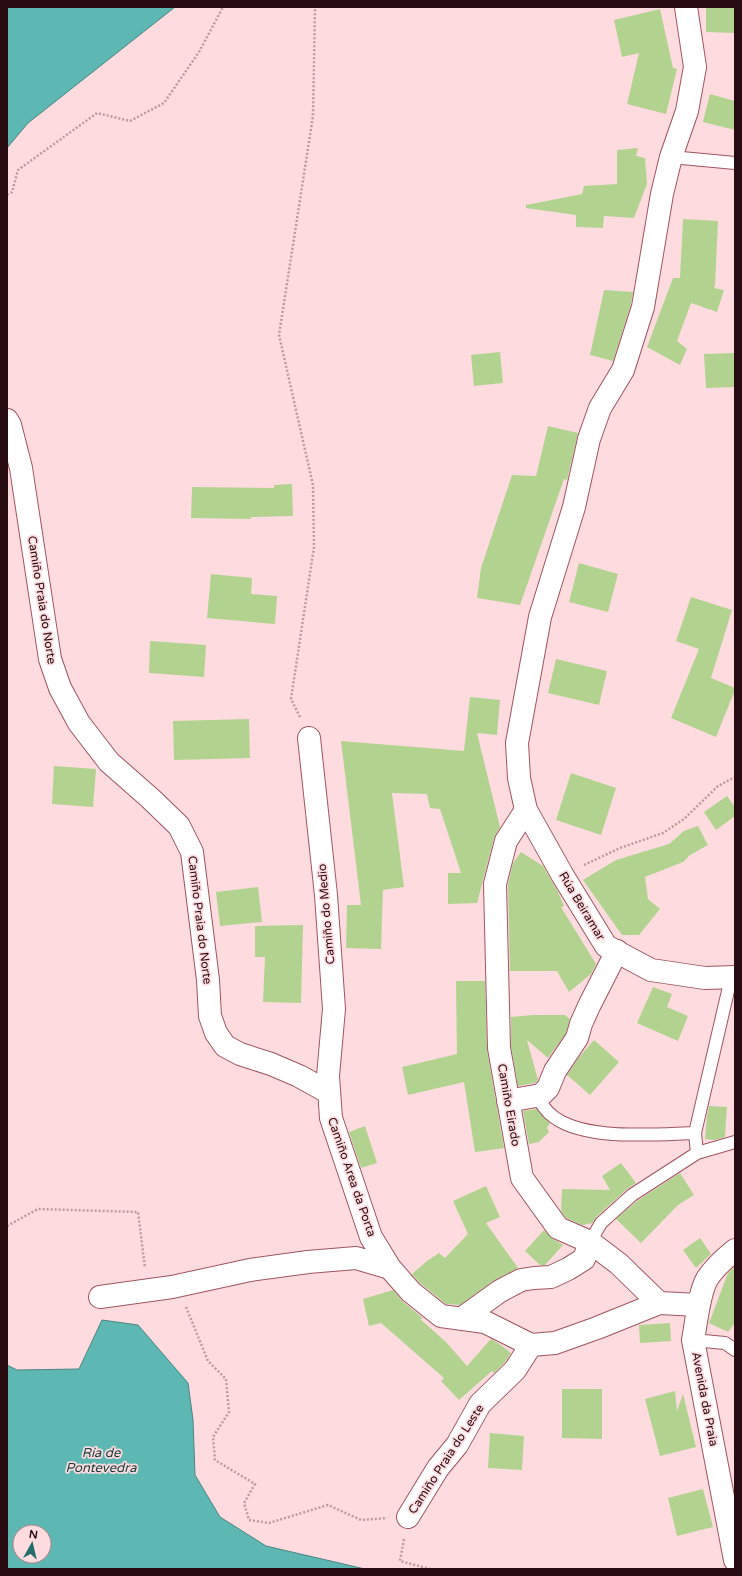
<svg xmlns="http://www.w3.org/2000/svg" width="742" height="1576" viewBox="0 0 742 1576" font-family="'Varela Round',sans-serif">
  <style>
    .water { fill: #5db8b3; stroke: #4d8482; fill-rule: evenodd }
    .building { fill: #b1d38f }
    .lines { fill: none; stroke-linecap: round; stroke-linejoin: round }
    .lane-casing { stroke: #9f5561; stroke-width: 14 }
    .street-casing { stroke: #9f5561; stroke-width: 24 }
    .secondary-casing { stroke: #9f5561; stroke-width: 24 }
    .path { stroke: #bb9a9f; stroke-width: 2.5; stroke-dasharray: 2 2; stroke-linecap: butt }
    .lane { stroke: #fff; stroke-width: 12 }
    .street { stroke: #fff; stroke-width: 22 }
    .secondary { stroke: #fff; stroke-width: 22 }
    .labels { text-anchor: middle; stroke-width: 3.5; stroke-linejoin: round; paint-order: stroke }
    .street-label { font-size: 12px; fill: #280b11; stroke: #fedbdf }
    .water-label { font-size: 13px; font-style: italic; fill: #113c3a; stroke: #fedbdf }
  </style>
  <rect width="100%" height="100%" fill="#fedbdf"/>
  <path class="water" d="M 7,7 L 175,7 L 28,123 L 7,148 Z
    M 102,1320 L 138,1325 L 188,1383 L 193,1420 L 195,1475 L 220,1517 L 266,1546 L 365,1569 L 7,1569 L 7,1365 L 17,1370 L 79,1369 ZM 20,1532 L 44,1532 L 44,1556 L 20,1556 Z"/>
  <path class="building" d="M 706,7 L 735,7 L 735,33 L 706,32 Z
    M 660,9 L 673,68 L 677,69 L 666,114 L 627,104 L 639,53 L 622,57 L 614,20 Z
    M 710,94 L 735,101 L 735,130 L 703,122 Z
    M 638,148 L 636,156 L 645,158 L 647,184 L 634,218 L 604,216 L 603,228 L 576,227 L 576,215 L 526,208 L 526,205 L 582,194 L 584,186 L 617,184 L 617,150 Z
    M 683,219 L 718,221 L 715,285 L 714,288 L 724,290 L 717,312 L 691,303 L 677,341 L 687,349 L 680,365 L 647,347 L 673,278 L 680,278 Z
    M 604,290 L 633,292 L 631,304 L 613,361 L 590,355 Z
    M 500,352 L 503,383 L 474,386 L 471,355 Z
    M 735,353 L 735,387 L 706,388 L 704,354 Z
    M 548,426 L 578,433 L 567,480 L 564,479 L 520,605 L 477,598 L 481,568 L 512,475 L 536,476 Z
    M 292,484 L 293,516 L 251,517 L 251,519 L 191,518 L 192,487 L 274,488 L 274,485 Z
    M 579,563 L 618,574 L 608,612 L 569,602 Z
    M 211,574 L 252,578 L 251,594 L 277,596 L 275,624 L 207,618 Z
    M 691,597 L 732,610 L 711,678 L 735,688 L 735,690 L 716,737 L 671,718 L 699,649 L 676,641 Z
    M 150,641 L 206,645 L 204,677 L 149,673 Z
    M 556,659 L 607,671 L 599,705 L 548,693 Z
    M 470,697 L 500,700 L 497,735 L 477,733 L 500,827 L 494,838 L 477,903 L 448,904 L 448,873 L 461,873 L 440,809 L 430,808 L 427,794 L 392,793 L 404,887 L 383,890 L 381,949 L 346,948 L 347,905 L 361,905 L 341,741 L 464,751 Z
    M 249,719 L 250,758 L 174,760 L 173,721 Z
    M 54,766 L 96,769 L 93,807 L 52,804 Z
    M 571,773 L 616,788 L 601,835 L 556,820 Z
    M 727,796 L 735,807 L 735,816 L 716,830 L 704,812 Z
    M 698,826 L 708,845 L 690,855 L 683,862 L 645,877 L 648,899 L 660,909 L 639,935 L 622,935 L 583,880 L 616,860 L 669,844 L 684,831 Z
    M 521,852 L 543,866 L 558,892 L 564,906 L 561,907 L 596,964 L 591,974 L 569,992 L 557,971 L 510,971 L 508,885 L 513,863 Z
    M 258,887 L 262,922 L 220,926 L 216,892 Z
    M 303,925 L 301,1003 L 263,1002 L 265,957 L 255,957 L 255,926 Z
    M 456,981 L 485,981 L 487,1050 L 504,1148 L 475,1152 L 464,1082 L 408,1095 L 402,1067 L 457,1054 Z
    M 653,987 L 672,994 L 667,1007 L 688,1016 L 678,1041 L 637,1023 Z
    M 533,1015 L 565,1015 L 570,1019 L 566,1033 L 548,1058 L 527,1040 L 538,1080 L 535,1083 L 518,1086 L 511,1047 L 511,1017 Z
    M 594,1040 L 619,1062 L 590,1095 L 567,1075 L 580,1056 Z
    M 709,1106 L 727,1107 L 725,1137 L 715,1140 L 705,1139 L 707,1116 Z
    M 536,1109 L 544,1118 L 550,1123 L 547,1128 L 549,1132 L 539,1142 L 529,1144 L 523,1111 Z
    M 365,1126 L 377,1163 L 361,1168 L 349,1132 Z
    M 621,1163 L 636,1183 L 627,1189 L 596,1217 L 593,1223 L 582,1225 L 566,1218 L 561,1211 L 562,1189 L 610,1190 L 602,1176 Z
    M 680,1173 L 694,1195 L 678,1205 L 641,1243 L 616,1219 L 637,1201 Z
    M 486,1186 L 500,1217 L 486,1223 L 518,1268 L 493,1281 L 460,1305 L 446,1304 L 420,1283 L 412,1274 L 427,1261 L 439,1253 L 445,1258 L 468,1234 L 453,1201 Z
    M 544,1230 L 553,1239 L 563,1245 L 545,1265 L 540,1265 L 525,1251 Z
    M 700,1238 L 711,1254 L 696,1268 L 683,1250 Z
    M 735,1266 L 735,1323 L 728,1332 L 709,1323 L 728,1273 Z
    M 393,1290 L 403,1302 L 423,1318 L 420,1319 L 446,1342 L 467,1366 L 491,1339 L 498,1343 L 511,1353 L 505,1362 L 494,1373 L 492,1371 L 459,1400 L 441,1381 L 444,1378 L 381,1323 L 369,1326 L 363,1299 Z
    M 670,1323 L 671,1341 L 640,1343 L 639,1325 Z
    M 562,1389 L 602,1389 L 602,1439 L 562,1438 Z
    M 675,1391 L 677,1411 L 683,1394 L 696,1447 L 660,1456 L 645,1399 Z
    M 490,1433 L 524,1436 L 522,1470 L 488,1468 Z
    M 703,1489 L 713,1527 L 677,1536 L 668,1498 Z"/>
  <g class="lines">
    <defs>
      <path id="lane" d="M 671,157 L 735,163
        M 536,1096 C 540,1102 544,1108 549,1113 C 579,1142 655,1134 695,1133
        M 697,1153 L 695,1133 L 731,978
        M 590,1242 L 601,1223 L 632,1195 L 697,1153 L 735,1142
        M 693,1340 L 725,1343 L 735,1350"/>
      <path id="street" d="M 7,420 L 10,425 L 21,468 L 50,659 L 60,688 L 79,723 L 109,762 L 150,798 L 179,826 L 192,852 L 208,980 L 210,1016 L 216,1033 L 225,1046 L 240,1054 L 271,1064 L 299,1076 L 328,1092
        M 309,738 L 326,895 L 334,1009 L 328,1076 L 331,1118 L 371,1237 L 390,1268 L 411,1292 L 441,1316 L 485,1322 L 531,1345 L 555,1343 L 597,1328 L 659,1303
        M 526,810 L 506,841 L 495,884 L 499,1048 L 522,1178 L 558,1228 L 590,1242 L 619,1264 L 659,1303 L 699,1305
        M 508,1101 L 541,1095 L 548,1088 L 555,1071 L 577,1038 L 581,1024 L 589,1006 L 617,951
        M 735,1250 C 725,1258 714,1268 707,1279 C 699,1293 696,1324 693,1340 L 735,1560
        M 100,1297 L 172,1287 L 250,1270 L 308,1262 L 356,1258 L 390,1268
        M 461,1319 L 500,1291 L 521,1280 L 534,1278 L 551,1277 L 568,1269 L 584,1259 L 590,1242
        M 408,1517 L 438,1468 L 457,1445 L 480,1404 L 515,1370 L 531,1345"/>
      <path id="secondary" d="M 686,7 L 695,67 L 687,111 L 671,157 L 662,194 L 643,307 L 623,370 L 600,408 L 589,439 L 574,507 L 540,617 L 517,743 L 519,778 L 526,810 L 563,876 L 606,946 L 651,970 L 705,978 L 735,977"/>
    </defs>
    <use href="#lane" class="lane-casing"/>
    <use href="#street" class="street-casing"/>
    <use href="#secondary" class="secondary-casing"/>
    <path class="path" d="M 7,195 L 12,192 L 18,170 L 97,113 L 130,121 L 164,103 L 199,52 L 223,7
      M 300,717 L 291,699 L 314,547 L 313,485 L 279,335 L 313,116 L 315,7
      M 584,865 L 620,848 L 663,833 L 684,819 L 718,786 L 735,777
      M 7,1226 L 38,1209 L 138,1212 L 145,1268
      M 186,1307 L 208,1361 L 226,1379 L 229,1412 L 213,1437 L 215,1460 L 255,1484 L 244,1503 L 249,1520 L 269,1523 L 328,1505 L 361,1520 L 387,1518
      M 404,1539 L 400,1561 L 430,1569"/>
    <use href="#lane" class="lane"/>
    <use href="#street" class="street"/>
    <use href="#secondary" class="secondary"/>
  </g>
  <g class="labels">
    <g class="street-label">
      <text transform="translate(42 600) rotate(81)" y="4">Camiño Praia do Norte</text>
      <text transform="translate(582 906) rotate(59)" y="4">Rúa Beiramar</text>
      <text transform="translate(326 914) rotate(-95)" y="4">Camiño do Medio</text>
      <text transform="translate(200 920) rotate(83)" y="4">Camiño Praia do Norte</text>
      <text transform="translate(509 1105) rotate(80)" y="4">Camiño Eirado</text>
      <text transform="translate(352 1177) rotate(71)" y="4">Camiño Area da Porta</text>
      <text transform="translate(705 1399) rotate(79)" y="4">Avenida da Praia</text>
      <text transform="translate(446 1459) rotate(-57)" y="4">Camiño Praia do Leste</text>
    </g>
    <g class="water-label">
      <text x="101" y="1457">Ría de<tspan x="101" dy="15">Pontevedra</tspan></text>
    </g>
  </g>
  <rect width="742" height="1576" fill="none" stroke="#280b11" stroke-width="16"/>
  <g transform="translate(32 1544) rotate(8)"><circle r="19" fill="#fedbdf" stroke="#a8888d"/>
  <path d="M0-3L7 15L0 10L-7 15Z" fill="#236d6a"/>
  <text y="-6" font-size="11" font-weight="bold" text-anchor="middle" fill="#280b11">N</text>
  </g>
</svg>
